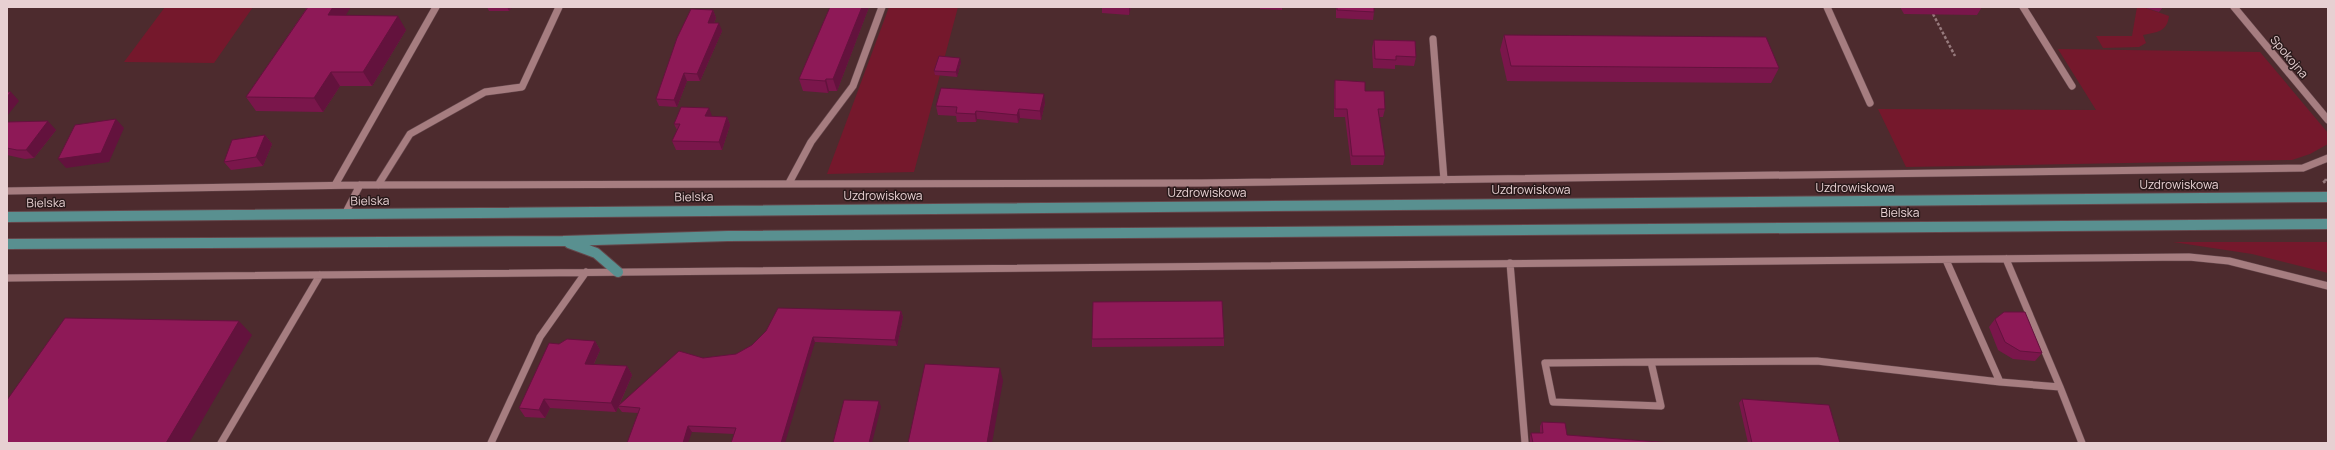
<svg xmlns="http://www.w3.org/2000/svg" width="2335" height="450" viewBox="0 0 2335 450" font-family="Manrope,sans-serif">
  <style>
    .green { fill: #75182c }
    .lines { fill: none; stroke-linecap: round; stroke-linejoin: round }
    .minor-casing { stroke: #65474b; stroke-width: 8 }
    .major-casing { stroke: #65474b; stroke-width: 12 }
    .path { stroke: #977a7d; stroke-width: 2.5; stroke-dasharray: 3 2; stroke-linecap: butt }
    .minor { stroke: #a67d80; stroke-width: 7 }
    .major { stroke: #599090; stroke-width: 10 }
    .wall { fill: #7a164b }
    .shaded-wall { fill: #63123d }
    .building { fill: #8e1957; stroke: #63123d }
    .labels { text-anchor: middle; stroke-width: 3; stroke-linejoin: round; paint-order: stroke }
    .street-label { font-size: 12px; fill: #e7d0d2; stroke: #29191a }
  </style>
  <rect width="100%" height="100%" fill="#4d2b2e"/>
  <path class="green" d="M 165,7 L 253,7 L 214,63 L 124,62 Z
    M 889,7 L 958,7 L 914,172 L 827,174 Z
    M 2137,7 L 2143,7 L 2169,16 C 2167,32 2157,32 2143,35 L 2146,43 L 2139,47 L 2103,48 L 2096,36 L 2132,36 Z
    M 2058,49 L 2260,52 L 2328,133 L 2328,144 L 2310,154 L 2292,160 L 1906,167 L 1878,109 L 2096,110 Z
    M 2173,242 L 2328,242 L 2328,273 L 2252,254 Z"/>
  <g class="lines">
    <defs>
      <path id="minor" d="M 1827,7 L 1870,103
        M 2023,7 L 2072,86
        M 2234,7 L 2328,120
        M 1433,39 L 1444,180
        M 789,183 L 811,142 L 853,86 L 882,7
        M 335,185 L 436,7
        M 378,185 L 410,134 L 485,92 L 522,87 L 559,7
        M 7,191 L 360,185 L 1201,183 L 2303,168 L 2328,158
        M 345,214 L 360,185
        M 2006,259 L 2060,387
        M 1510,263 L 1525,443
        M 7,278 L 2189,257 L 2229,261 L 2328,286
        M 1651,362 L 1661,406 L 1553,402 L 1545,363 Z
        M 1651,362 L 1817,361 L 2000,382 L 1946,260
        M 2000,382 L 2060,387 L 2082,443
        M 221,443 L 320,275
        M 491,443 L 540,337 L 586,272"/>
      <path id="major" d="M 7,217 L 2328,197
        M 569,243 L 596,253 L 618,272
        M 7,244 L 563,241 L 728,236 L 2328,224"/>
    </defs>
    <use href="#minor" class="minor-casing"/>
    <use href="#major" class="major-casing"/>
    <path class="path" d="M 1933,14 L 1955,56
      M 2325,183 L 2323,180 L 2328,180"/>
    <use href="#minor" class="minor"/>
    <use href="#major" class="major"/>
  </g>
  <path class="wall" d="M 305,7 L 345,16 L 406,30 L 372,86 L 340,86 L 323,112 L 256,111 L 246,97 L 306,9 Z
    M 487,7 L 512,7 L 509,11 L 489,11 Z
    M 830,7 L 869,7 L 837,91 L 829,91 L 828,93 L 803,91 L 799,79 Z
    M 1102,7 L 1131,7 L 1129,15 L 1102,13 Z
    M 1260,7 L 1282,7 L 1282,10 L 1260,9 Z
    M 1336,7 L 1374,7 L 1374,12 L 1373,20 L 1336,18 Z
    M 1900,7 L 1982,7 L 1977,15 L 1904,14 Z
    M 2143,7 L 2163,7 L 2159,12 Z
    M 713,10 L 716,18 L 714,23 L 722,31 L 700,81 L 687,81 L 677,107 L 659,106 L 656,99 Z
    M 1504,35 L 1779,68 L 1771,83 L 1507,81 L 1500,50 Z
    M 1374,40 L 1416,57 L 1414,66 L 1395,65 L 1395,69 L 1373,68 L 1372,48 Z
    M 961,62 L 957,77 L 935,75 L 934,71 Z
    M 1335,80 L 1365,91 L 1385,109 L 1383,117 L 1379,117 L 1385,156 L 1383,165 L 1351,165 L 1345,117 L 1334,117 L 1334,89 Z
    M 1045,103 L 1041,120 L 1020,118 L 1018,123 L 977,119 L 976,122 L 957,122 L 956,116 L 938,115 L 936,106 Z
    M 712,116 L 727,117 L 730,125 L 722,150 L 676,150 L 672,141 L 677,130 L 674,124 Z
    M 7,122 L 56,130 L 34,158 L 25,159 L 7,155 Z
    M 265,135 L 272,144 L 263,166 L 231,170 L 224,162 Z
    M 901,311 L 903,317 L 897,346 L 815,342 L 734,434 L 692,432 L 638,413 L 622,412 L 618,407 L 616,412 L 550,408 L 545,418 L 525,417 L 519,408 L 559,344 L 595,341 L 600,350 L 594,364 L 627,366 L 632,375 L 619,406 L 703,358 L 736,354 L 752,345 L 766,331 Z
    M 1995,319 L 2042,353 L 2035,361 L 2013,359 L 1998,350 L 1989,327 Z
    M 1224,338 L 1224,346 L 1092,347 L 1092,339 Z
    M 1742,399 L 1840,443 L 1748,443 L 1739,403 Z
    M 1542,422 L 1567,435 L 1672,443 L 1530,443 L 1530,437 L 1531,433 L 1540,433 L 1540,426 Z"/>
  <path class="shaded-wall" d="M 333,7 L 351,7 L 337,29 L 328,15 Z
    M 507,7 L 512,7 L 509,11 Z
    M 862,7 L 869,7 L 837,91 L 833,79 Z
    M 1129,7 L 1131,7 L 1129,15 Z
    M 713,10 L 716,18 L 711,30 L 708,23 Z
    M 398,16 L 406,30 L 372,86 L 363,72 Z
    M 719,23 L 722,31 L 700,81 L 697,74 Z
    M 960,58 L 961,62 L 957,77 L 956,72 Z
    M 331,72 L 340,86 L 323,112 L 314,98 Z
    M 684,73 L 687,81 L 677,107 L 674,100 Z
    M 826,79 L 829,91 L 828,93 L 825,81 Z
    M 11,92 L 19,101 L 7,116 L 7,97 Z
    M 1044,94 L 1045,103 L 1041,120 L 1040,111 Z
    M 709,108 L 712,116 L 705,116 Z
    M 1019,109 L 1020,118 L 1018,123 L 1017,115 Z
    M 976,111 L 977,119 L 976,122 L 975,114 Z
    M 727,117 L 730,125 L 722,150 L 719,142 Z
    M 116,119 L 124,128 L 109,162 L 66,168 L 58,159 Z
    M 48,121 L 56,130 L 34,158 L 26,150 Z
    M 265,135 L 272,144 L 263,166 L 256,157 Z
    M 901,311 L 903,317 L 897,346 L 895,340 Z
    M 239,321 L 252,335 L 189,443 L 166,443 Z
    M 813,337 L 815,342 L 785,443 L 781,443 Z
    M 595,341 L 600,350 L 590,372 L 585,364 Z
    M 627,366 L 632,375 L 616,412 L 611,403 Z
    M 1000,368 L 1003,381 L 992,443 L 987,443 Z
    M 544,399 L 550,408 L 545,418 L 539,410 Z
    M 879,401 L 881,407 L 872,443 L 869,443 Z
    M 688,426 L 692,432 L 688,443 L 683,443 Z"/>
  <path class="building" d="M 305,7 L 333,7 L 328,15 L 398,16 L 363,72 L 331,72 L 314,98 L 246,97 L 308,7 Z
    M 830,7 L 862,7 L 833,79 L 826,79 L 825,81 L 799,79 Z
    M 1337,7 L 1374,7 L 1374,12 L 1337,10 Z
    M 691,9 L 713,10 L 708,23 L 719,23 L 697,74 L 684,73 L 674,100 L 656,99 L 677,38 Z
    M 1504,35 L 1766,37 L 1779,68 L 1511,66 Z
    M 1374,40 L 1415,41 L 1416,57 L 1396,56 L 1396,60 L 1375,59 Z
    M 939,56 L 960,58 L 956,72 L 934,71 Z
    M 1335,80 L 1365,82 L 1365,91 L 1384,91 L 1385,109 L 1378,109 L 1385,156 L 1352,156 L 1347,109 L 1335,109 Z
    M 941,88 L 1044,94 L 1040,111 L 1019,109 L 1017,115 L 976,111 L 975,114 L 956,113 L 957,107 L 936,106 Z
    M 7,92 L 11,92 L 7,97 Z
    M 681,107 L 709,108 L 705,116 L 727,117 L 719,142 L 672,141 L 680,124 L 674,124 Z
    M 116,119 L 101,153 L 58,159 L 75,125 Z
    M 48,121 L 26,150 L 17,150 L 7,148 L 7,122 Z
    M 265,135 L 256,157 L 224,162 L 232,140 Z
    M 1222,301 L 1224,338 L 1092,339 L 1093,302 Z
    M 778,308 L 901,311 L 895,340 L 813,337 L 781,443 L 731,443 L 736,428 L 688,426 L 683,443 L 627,443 L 640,408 L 618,406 L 679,351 L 703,358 L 736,354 L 752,345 L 766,331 Z
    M 2004,312 L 2025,312 L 2042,353 L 2020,351 L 2005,342 L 1995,319 Z
    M 65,318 L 239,321 L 166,443 L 7,443 L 7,400 Z
    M 567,339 L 595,341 L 585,364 L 627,366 L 611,403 L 544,399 L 539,410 L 519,408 L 549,343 L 559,344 Z
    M 925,364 L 1000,368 L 987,443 L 908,443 Z
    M 1742,399 L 1829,405 L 1840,443 L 1752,443 Z
    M 844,400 L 879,401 L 869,443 L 833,443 Z
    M 1542,422 L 1565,423 L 1567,435 L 1672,443 L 1533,443 L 1531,433 L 1543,433 Z"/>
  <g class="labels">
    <g class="street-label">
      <text transform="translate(2289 57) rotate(50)" y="4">Spokojna</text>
      <text x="2179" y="189">Uzdrowiskowa</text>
      <text x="1855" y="192">Uzdrowiskowa</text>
      <text x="1531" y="194">Uzdrowiskowa</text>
      <text x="1207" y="197">Uzdrowiskowa</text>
      <text x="883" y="200">Uzdrowiskowa</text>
      <text transform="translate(694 197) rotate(-1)" y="4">Bielska</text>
      <text transform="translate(370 201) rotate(-1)" y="4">Bielska</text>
      <text transform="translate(46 203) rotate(-1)" y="4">Bielska</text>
      <text x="1900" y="217">Bielska</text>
    </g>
  </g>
  <rect width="2335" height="450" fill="none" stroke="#e7d0d2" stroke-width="16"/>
</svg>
